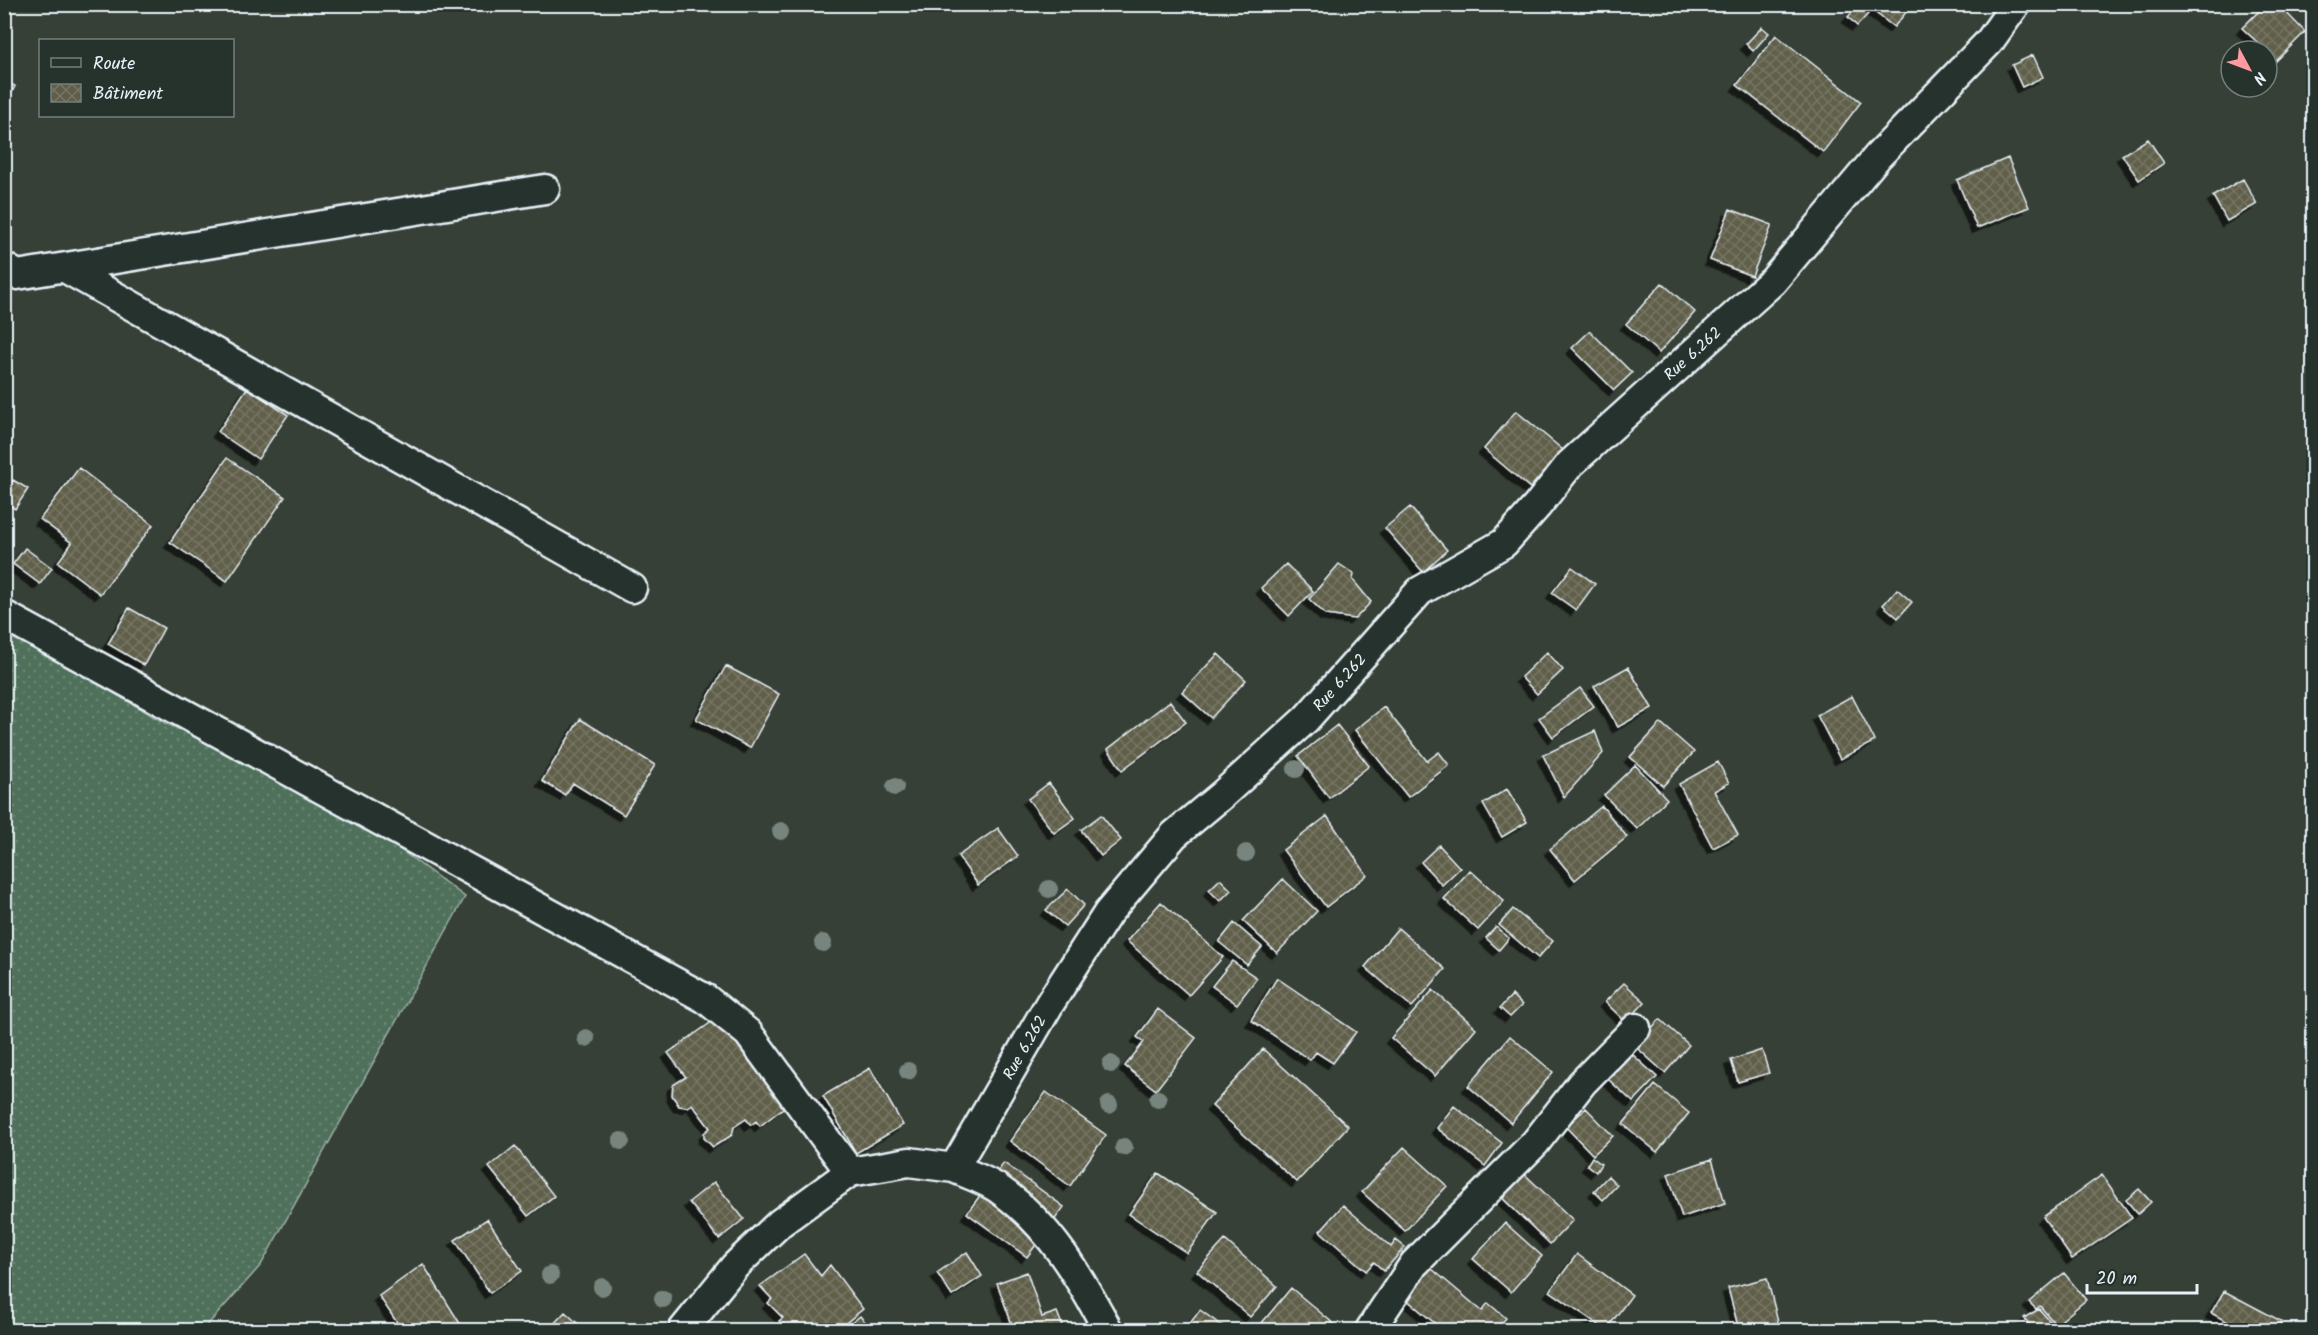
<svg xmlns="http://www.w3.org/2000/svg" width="2318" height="1335" viewBox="0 0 2318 1335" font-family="Kalam,sans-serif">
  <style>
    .grass { fill: url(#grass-dots); stroke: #9cb1aa; stroke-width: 1.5 }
    .building { fill: url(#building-cross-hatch); stroke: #e8f1f8; stroke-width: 1.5; filter: url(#shadow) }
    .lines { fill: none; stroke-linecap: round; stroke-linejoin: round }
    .street-casing { stroke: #e8f1f8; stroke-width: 33 }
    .street { stroke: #26332d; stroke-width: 28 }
    .tree { fill: #77857e }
    .labels { text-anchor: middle; stroke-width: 6; stroke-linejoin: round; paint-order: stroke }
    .street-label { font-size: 16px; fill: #e8f1f8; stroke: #26332d }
  </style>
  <defs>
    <pattern id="grass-dots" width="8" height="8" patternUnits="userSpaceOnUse" patternTransform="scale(1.5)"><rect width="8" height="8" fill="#50715b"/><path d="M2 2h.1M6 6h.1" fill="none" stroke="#698673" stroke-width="1.8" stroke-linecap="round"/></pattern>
    <pattern id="building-cross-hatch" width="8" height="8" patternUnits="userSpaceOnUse" patternTransform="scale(1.5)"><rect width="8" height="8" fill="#605e4a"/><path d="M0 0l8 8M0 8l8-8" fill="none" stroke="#777665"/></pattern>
    <filter id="shadow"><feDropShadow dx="-5.5" dy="5.5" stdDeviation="0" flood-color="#0009"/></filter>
  </defs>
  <rect width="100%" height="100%" fill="#374036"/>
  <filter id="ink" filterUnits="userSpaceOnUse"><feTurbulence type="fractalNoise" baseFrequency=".0167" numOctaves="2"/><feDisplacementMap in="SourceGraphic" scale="12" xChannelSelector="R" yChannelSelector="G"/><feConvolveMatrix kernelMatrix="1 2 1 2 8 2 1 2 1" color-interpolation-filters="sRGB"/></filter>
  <g filter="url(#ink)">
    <path class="grass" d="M 5,629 L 165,723 L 320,791 L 465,897 L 261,1265 L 203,1330 L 5,1330 Z"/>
    <path class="building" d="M 1864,4 L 1912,4 L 1912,5 L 1894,27 Z
      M 2266,4 L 2278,4 L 2305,32 L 2275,62 L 2267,51 L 2242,28 Z
      M 1859,5 L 1868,14 L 1857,26 L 1848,17 Z
      M 1762,27 L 1769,33 L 1753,51 L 1746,44 Z
      M 1776,35 L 1861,102 L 1823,152 L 1737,85 Z
      M 2033,55 L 2043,77 L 2022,87 L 2012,65 Z
      M 4,81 L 15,86 L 4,109 Z
      M 2148,139 L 2164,163 L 2139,180 L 2122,155 Z
      M 2008,158 L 2029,207 L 1977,228 L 1957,180 Z
      M 2243,179 L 2257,204 L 2227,221 L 2213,196 Z
      M 1730,209 L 1772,225 L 1752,276 L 1710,260 Z
      M 1662,283 L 1695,312 L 1659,353 L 1626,324 Z
      M 1590,331 L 1632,373 L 1614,390 L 1572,348 Z
      M 247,388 L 288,415 L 258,459 L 218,432 Z
      M 1516,411 L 1563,450 L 1530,488 L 1484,449 Z
      M 227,458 L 285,497 L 227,581 L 170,542 Z
      M 79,468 L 153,525 L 100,594 L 58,562 L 72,543 L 40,519 Z
      M 13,480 L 28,489 L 15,509 L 4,502 L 4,492 Z
      M 1410,507 L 1447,550 L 1423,572 L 1385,528 Z
      M 25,548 L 52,568 L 40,584 L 13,564 Z
      M 1286,564 L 1313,591 L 1289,616 L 1261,588 Z
      M 1339,564 L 1354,574 L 1353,580 L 1371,602 L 1355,619 L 1326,615 L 1309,599 Z
      M 1572,567 L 1595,584 L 1576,610 L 1552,593 Z
      M 1897,589 L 1912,602 L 1898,618 L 1883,605 Z
      M 129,608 L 164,628 L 144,665 L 108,644 Z
      M 1547,652 L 1563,670 L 1537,694 L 1521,677 Z
      M 1218,654 L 1246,680 L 1211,718 L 1182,692 Z
      M 726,666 L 779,694 L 750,748 L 696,719 Z
      M 1628,667 L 1652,708 L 1618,727 L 1594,686 Z
      M 1580,688 L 1594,706 L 1553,737 L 1539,718 Z
      M 1852,696 L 1875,741 L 1840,759 L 1817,715 Z
      M 1170,701 L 1186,722 L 1122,770 L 1108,749 Z
      M 1384,707 L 1427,761 L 1439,752 L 1449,765 L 1408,797 L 1355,730 Z
      M 580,719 L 655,765 L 624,815 L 573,783 L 565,795 L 542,781 Z
      M 1661,723 L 1694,752 L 1663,786 L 1630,757 Z
      M 1337,725 L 1369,766 L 1329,798 L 1298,756 Z
      M 1595,731 L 1603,753 L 1564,797 L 1543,755 Z
      M 1718,762 L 1729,783 L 1714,791 L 1738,835 L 1713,848 L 1679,784 Z
      M 1635,765 L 1667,799 L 1637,829 L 1604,795 Z
      M 1049,783 L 1075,818 L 1054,833 L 1028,799 Z
      M 1507,789 L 1527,822 L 1502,837 L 1483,804 Z
      M 1602,806 L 1627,837 L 1575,880 L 1550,849 Z
      M 1101,815 L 1121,840 L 1101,856 L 1081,830 Z
      M 1327,816 L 1367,875 L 1326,907 L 1283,850 Z
      M 998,828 L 1018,856 L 978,885 L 958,856 Z
      M 1439,845 L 1460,868 L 1442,885 L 1421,862 Z
      M 1470,870 L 1504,901 L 1478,930 L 1444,899 Z
      M 1220,879 L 1231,890 L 1220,901 L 1209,890 Z
      M 1283,879 L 1317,911 L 1277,953 L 1243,921 Z
      M 1068,889 L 1084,905 L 1065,926 L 1046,910 Z
      M 1161,902 L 1223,957 L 1189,995 L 1127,941 Z
      M 1513,909 L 1553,941 L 1538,958 L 1499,925 Z
      M 1234,923 L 1262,947 L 1247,965 L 1219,942 Z
      M 1496,927 L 1509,938 L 1499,950 L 1486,938 Z
      M 1398,928 L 1445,969 L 1412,1007 L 1365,967 Z
      M 1232,961 L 1257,978 L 1237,1004 L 1212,986 Z
      M 1277,978 L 1356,1032 L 1333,1063 L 1316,1052 L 1310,1060 L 1251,1020 Z
      M 1624,983 L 1645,1002 L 1626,1022 L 1605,1002 Z
      M 1433,990 L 1476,1028 L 1435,1076 L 1391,1038 Z
      M 1512,995 L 1522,1005 L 1510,1017 L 1500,1008 Z
      M 1158,1009 L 1196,1038 L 1156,1090 L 1125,1066 L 1144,1042 L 1137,1037 Z
      M 1660,1019 L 1689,1045 L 1665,1073 L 1635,1046 Z
      M 713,1021 L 722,1024 L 781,1102 L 783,1108 L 760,1126 L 756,1121 L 751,1125 L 746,1119 L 734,1127 L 732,1135 L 713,1147 L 704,1138 L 704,1133 L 710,1128 L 692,1104 L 688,1107 L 679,1106 L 672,1095 L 673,1085 L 686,1077 L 668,1053 Z
      M 1510,1036 L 1553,1072 L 1511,1123 L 1468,1086 Z
      M 1263,1049 L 1348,1126 L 1297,1182 L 1212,1106 Z
      M 1762,1050 L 1769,1073 L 1738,1082 L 1731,1060 Z
      M 1632,1054 L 1657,1077 L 1633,1102 L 1608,1079 Z
      M 870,1068 L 903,1125 L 856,1153 L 823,1096 Z
      M 1655,1085 L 1689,1113 L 1657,1152 L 1623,1124 Z
      M 1046,1092 L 1106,1135 L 1070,1186 L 1010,1141 Z
      M 1454,1106 L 1502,1143 L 1485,1166 L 1437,1128 Z
      M 1586,1108 L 1613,1136 L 1593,1155 L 1566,1127 Z
      M 515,1146 L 554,1196 L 528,1216 L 489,1167 Z
      M 1404,1147 L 1447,1186 L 1405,1231 L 1362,1192 Z
      M 1592,1157 L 1601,1164 L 1596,1172 L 1587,1165 Z
      M 1712,1159 L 1725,1203 L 1682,1217 L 1668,1174 Z
      M 1004,1163 L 1064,1207 L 1027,1257 L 967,1213 Z
      M 1516,1166 L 1573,1220 L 1550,1244 L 1493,1189 Z
      M 1158,1173 L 1217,1212 L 1187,1253 L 1129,1214 Z
      M 2102,1175 L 2132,1218 L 2072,1259 L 2043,1217 Z
      M 1608,1176 L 1617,1185 L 1603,1200 L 1594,1191 Z
      M 714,1182 L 744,1219 L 719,1239 L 689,1202 Z
      M 2139,1189 L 2151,1202 L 2138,1214 L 2126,1200 Z
      M 1343,1205 L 1391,1247 L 1396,1240 L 1405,1247 L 1384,1271 L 1374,1262 L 1366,1271 L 1320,1231 Z
      M 487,1219 L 522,1271 L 490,1293 L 455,1240 Z
      M 1505,1223 L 1542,1256 L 1511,1292 L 1473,1259 Z
      M 1225,1240 L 1277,1286 L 1250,1317 L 1197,1271 Z
      M 967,1252 L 982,1276 L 952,1296 L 937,1273 Z
      M 804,1254 L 821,1276 L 830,1265 L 863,1309 L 837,1330 L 790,1330 L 779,1321 L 783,1318 L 768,1303 L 772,1299 L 760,1286 Z
      M 1577,1254 L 1632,1295 L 1606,1330 L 1550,1291 Z
      M 423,1264 L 464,1330 L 402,1330 L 379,1296 Z
      M 1426,1264 L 1482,1311 L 1488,1303 L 1506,1318 L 1495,1330 L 1443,1330 L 1400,1294 Z
      M 1027,1272 L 1042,1317 L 1057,1312 L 1064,1330 L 1014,1330 L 997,1283 Z
      M 2064,1273 L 2086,1300 L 2056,1325 L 2040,1306 L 2036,1309 L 2029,1302 Z
      M 1767,1278 L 1780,1329 L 1739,1330 L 1728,1288 Z
      M 1291,1288 L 1340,1329 L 1339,1330 L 1256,1330 Z
      M 2224,1291 L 2281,1321 L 2276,1330 L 2243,1330 L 2211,1313 Z
      M 2039,1309 L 2054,1326 L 2047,1330 L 2034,1330 L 2024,1318 Z
      M 1200,1310 L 1228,1330 L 1185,1330 Z
      M 565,1312 L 585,1330 L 548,1330 Z
      M 860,1316 L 872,1330 L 843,1330 Z"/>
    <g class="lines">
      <defs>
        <path id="street" d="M 4,267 L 17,275 L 545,189
          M 65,268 L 632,588
          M 4,615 L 706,999 L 748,1033 L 850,1172
          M 954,1168 C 969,1175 987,1180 1000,1190 C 1050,1225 1080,1278 1108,1330
          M 683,1330 L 735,1266 L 780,1223 L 850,1172 L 909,1162 L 954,1168 L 1050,1003 L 1108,913 L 1174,835 L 1222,795 L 1306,719 L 1420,591 L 1504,543 L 1537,506 L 1570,464 L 1773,281 L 1878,156 L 1989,42 L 2016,4
          M 1370,1330 L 1414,1264 L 1535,1143 L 1582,1083 L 1636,1028"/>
      </defs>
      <use href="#street" class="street-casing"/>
      <use href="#street" class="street"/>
    </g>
    <g class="tree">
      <circle cx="1296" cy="769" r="9"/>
      <circle cx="895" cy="787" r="9"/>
      <circle cx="781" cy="831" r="9"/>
      <circle cx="1246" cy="853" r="9"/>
      <circle cx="1049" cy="889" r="9"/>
      <circle cx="823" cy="943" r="9"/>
      <circle cx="586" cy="1038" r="9"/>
      <circle cx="1111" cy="1064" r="9"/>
      <circle cx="908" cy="1071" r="9"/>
      <circle cx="1158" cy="1099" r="9"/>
      <circle cx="1109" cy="1105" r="9"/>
      <circle cx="621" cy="1141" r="9"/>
      <circle cx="1124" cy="1147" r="9"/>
      <circle cx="550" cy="1275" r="9"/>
      <circle cx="602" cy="1287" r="9"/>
      <circle cx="663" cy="1299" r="9"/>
    </g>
  </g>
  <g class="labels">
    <g class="street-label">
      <text transform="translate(1692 353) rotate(-42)" y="6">Rue 6.262</text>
      <text transform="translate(1339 682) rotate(-48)" y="6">Rue 6.262</text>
      <text transform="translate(1024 1047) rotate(-60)" y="6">Rue 6.262</text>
    </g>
  </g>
  <rect width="2318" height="1335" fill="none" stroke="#26332d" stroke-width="24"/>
  <rect x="12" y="12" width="2294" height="1311" fill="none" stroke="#e8f1f8" stroke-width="2" filter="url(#ink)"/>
  <rect x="39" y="39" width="195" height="78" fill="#26332d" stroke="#747f7e" stroke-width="1.5"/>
  <rect x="51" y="58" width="30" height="9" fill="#26332d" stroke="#747f7e" stroke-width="1.5"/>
  <text x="93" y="69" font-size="18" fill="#e8f1f8">Route</text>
  <rect x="51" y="84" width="30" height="18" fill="url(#building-cross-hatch)" stroke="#747f7e" stroke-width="1.5"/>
  <text x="93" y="99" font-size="18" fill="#e8f1f8">Bâtiment</text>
  <g transform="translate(2249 69) rotate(131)"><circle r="28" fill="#26332d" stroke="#747f7e" stroke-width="1.5"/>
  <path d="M0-4.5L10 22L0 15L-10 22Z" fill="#ff9aa2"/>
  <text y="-9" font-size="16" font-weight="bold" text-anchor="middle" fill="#e8f1f8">N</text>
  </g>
  <path d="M2087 1284v9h110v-9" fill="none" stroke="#e8f1f8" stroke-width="3"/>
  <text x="2096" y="1284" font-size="18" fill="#e8f1f8" stroke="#26332d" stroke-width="4.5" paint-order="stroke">20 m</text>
</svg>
